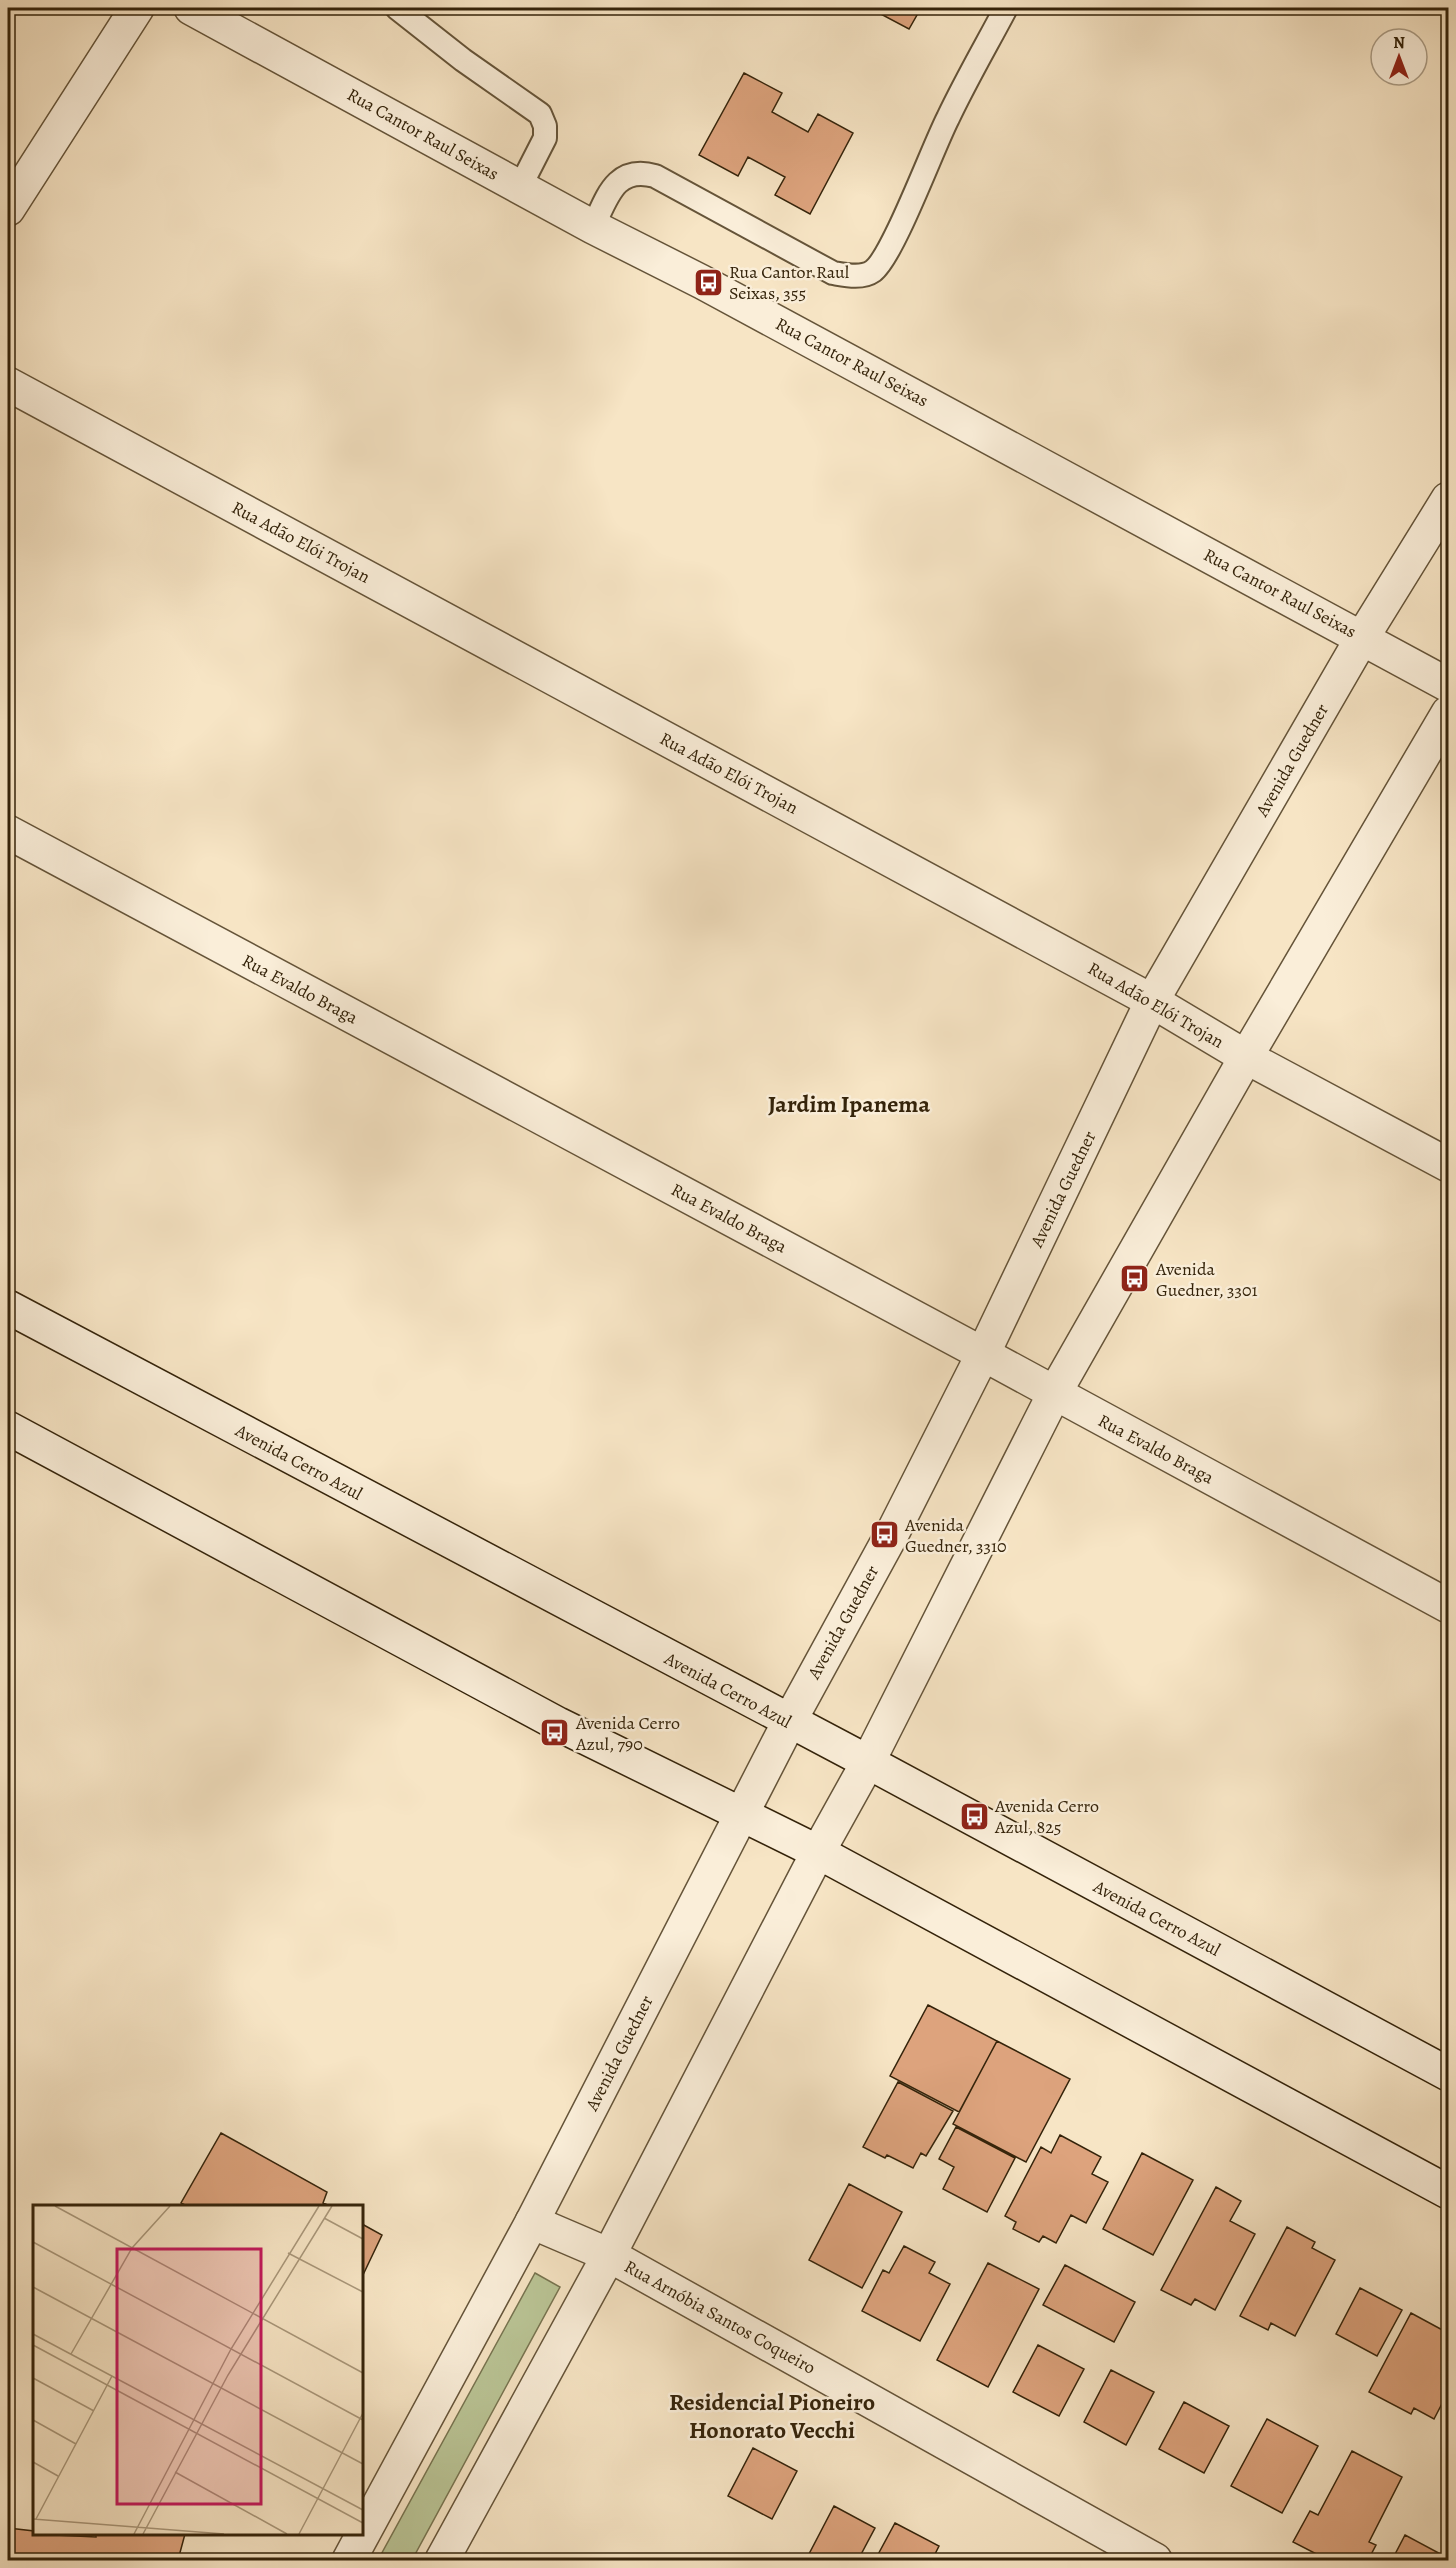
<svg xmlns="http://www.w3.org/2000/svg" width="1456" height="2568" viewBox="0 0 1456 2568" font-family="Alegreya,serif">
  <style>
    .green { fill: #bac596; stroke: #777450; stroke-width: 1.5 }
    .building { fill: #dda37d; stroke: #34230a; stroke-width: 1.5 }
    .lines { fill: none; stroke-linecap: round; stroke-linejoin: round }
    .service-casing { stroke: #655439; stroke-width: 26 }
    .minor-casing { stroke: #655439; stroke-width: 36 }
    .tertiary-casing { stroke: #655439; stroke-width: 36 }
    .secondary-casing { stroke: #34230a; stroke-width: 36 }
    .service { stroke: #faeed9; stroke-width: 22 }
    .minor { stroke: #faeed9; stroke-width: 33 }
    .tertiary { stroke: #faeed9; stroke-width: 33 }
    .secondary { stroke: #faeed9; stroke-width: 33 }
    .labels { text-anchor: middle; stroke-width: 5; stroke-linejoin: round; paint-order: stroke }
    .street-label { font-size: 18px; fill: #34230a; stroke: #faeed9 }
    .poi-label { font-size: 18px; fill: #34230a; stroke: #faeed9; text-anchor: start }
    .district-label { font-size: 24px; font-weight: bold; fill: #34230a; stroke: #faeed9 }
    .inset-road { fill: none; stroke: #a9977a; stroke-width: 1.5 }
    .view { fill: #c2185b; fill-opacity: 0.15; stroke: #c2185b; stroke-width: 3 }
    .inset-edge { fill: none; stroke: #34230a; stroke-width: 3 }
  </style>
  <rect width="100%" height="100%" fill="#f7e5c5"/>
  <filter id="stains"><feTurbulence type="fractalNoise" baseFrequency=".00333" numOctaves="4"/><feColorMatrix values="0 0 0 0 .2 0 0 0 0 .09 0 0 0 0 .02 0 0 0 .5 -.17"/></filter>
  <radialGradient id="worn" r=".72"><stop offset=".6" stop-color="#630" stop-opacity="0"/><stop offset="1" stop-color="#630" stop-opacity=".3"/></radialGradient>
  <path class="green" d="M 535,2273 L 560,2287 L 412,2560 L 378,2560 Z"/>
  <path class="building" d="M 877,8 L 921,8 L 909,29 L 875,11 Z
    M 744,73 L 782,93 L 772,112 L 808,132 L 818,114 L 853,133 L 810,214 L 775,195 L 785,177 L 748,157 L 738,176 L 699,155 Z
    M 928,2005 L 997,2041 L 959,2112 L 890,2076 Z
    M 997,2041 L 1070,2079 L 1026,2162 L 953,2124 Z
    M 898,2082 L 953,2111 L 926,2156 L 921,2153 L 913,2168 L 887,2155 L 885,2158 L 863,2147 Z
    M 956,2127 L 1015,2158 L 987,2212 L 943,2189 L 954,2167 L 939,2159 Z
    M 221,2133 L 327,2192 L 323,2203 L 330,2206 L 187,2206 L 181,2203 Z
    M 1060,2135 L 1101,2157 L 1092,2174 L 1108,2182 L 1086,2223 L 1071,2215 L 1056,2243 L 1043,2236 L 1039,2242 L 1013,2229 L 1016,2222 L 1005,2216 L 1041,2147 L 1051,2153 Z
    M 1142,2153 L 1193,2180 L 1153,2255 L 1103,2229 Z
    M 849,2184 L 902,2212 L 862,2288 L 809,2260 Z
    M 1216,2187 L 1241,2201 L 1230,2221 L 1255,2234 L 1215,2310 L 1195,2299 L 1191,2305 L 1161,2290 Z
    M 362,2224 L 382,2235 L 362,2277 Z
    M 1287,2227 L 1315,2242 L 1312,2248 L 1335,2260 L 1295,2336 L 1271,2323 L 1268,2330 L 1240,2316 Z
    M 904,2246 L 935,2262 L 929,2273 L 950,2284 L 920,2341 L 862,2311 L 883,2270 L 889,2273 Z
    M 988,2263 L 1039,2289 L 988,2387 L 937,2360 Z
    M 1065,2265 L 1135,2302 L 1114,2342 L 1043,2305 Z
    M 1360,2288 L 1402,2310 L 1377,2356 L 1336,2334 Z
    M 1411,2313 L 1448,2333 L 1448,2392 L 1434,2419 L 1414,2408 L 1411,2414 L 1369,2392 Z
    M 1038,2345 L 1084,2369 L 1059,2416 L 1013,2392 Z
    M 1111,2370 L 1154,2392 L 1126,2445 L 1084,2422 Z
    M 1184,2402 L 1229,2426 L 1204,2473 L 1159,2449 Z
    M 1267,2419 L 1318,2446 L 1282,2513 L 1231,2486 Z
    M 753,2448 L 797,2471 L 772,2519 L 728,2496 Z
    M 1352,2451 L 1402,2477 L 1369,2542 L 1376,2545 L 1368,2560 L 1328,2560 L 1293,2542 L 1310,2511 L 1318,2515 Z
    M 834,2506 L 875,2528 L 858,2560 L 813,2560 L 815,2557 L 809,2554 Z
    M 895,2523 L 939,2546 L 932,2560 L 875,2560 Z
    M 8,2528 L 34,2531 L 34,2534 L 96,2537 L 96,2534 L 185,2534 L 178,2560 L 8,2560 Z
    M 1405,2535 L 1448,2558 L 1448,2560 L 1392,2560 Z"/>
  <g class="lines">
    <defs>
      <path id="service" d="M 397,8 L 463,60 L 540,114 L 545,126 L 545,138 L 520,187
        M 593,227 C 607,198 615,165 655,176 L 833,273 C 845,275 862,279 873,271 C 893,256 933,147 948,118 C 966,80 987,44 1006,8"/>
      <path id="minor" d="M 191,8 L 593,227 L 702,282 L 1448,685
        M 8,209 L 137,8
        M 8,384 L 1152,1001 L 1246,1057 L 1448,1165
        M 8,832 L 983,1354 L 1448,1606
        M 532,2222 L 609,2255 L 1155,2560"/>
      <path id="tertiary" d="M 349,2560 L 532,2222 L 789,1722 L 894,1530 L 983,1354 L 1152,1001 L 1362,638 L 1448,499
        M 442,2560 L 609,2255 L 818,1852 L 868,1762 L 1054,1394 L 1246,1057 L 1448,713"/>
      <path id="secondary" d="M 8,1307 L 868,1762 L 1448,2074
        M 8,1428 L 558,1724 L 818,1852 L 1448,2192"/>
    </defs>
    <use href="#service" class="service-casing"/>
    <use href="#minor" class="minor-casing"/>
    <use href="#tertiary" class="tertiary-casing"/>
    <use href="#secondary" class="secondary-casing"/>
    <use href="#service" class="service"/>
    <use href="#minor" class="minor"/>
    <use href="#tertiary" class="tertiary"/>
    <use href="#secondary" class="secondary"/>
  </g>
  <defs>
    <symbol id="bus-square" viewBox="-11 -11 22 22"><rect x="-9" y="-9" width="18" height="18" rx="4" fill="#8f2418" stroke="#faeed9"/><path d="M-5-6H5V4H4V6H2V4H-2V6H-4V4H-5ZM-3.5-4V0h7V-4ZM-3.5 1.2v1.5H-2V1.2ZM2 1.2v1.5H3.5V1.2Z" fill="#fff"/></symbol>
  </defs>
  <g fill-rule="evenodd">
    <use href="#bus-square" x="692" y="266" width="33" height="33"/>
    <use href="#bus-square" x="1118" y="1262" width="33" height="33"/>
    <use href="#bus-square" x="868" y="1518" width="33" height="33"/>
    <use href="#bus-square" x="538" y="1716" width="33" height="33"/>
    <use href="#bus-square" x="958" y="1800" width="33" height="33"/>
  </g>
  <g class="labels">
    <g class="street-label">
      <text transform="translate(423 134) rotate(29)" y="6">Rua Cantor Raul Seixas</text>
      <text transform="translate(852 362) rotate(28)" y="6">Rua Cantor Raul Seixas</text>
      <text transform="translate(301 542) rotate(28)" y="6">Rua Adão Elói Trojan</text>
      <text transform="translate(1280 593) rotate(28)" y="6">Rua Cantor Raul Seixas</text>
      <text transform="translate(1292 760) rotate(-60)" y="6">Avenida Guedner</text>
      <text transform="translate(729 773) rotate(28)" y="6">Rua Adão Elói Trojan</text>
      <text transform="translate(300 989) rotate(28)" y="6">Rua Evaldo Braga</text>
      <text transform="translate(1156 1005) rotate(30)" y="6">Rua Adão Elói Trojan</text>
      <text transform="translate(1063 1189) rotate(-64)" y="6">Avenida Guedner</text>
      <text transform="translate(729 1218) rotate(28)" y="6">Rua Evaldo Braga</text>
      <text transform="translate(1156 1449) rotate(28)" y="6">Rua Evaldo Braga</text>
      <text transform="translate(299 1462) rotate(28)" y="6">Avenida Cerro Azul</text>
      <text transform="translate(843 1622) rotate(-61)" y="6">Avenida Guedner</text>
      <text transform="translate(728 1690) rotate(28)" y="6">Avenida Cerro Azul</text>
      <text transform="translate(1157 1918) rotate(28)" y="6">Avenida Cerro Azul</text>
      <text transform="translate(619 2053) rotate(-63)" y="6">Avenida Guedner</text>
      <text transform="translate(720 2317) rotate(29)" y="6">Rua Arnóbia Santos Coqueiro</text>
    </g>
    <g class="poi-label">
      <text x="729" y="278">Rua Cantor Raul<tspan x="729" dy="21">Seixas, 355</tspan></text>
      <text x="1156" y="1275">Avenida<tspan x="1156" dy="21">Guedner, 3301</tspan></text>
      <text x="905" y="1531">Avenida<tspan x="905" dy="21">Guedner, 3310</tspan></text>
      <text x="576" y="1729">Avenida Cerro<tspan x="576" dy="21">Azul, 790</tspan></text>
      <text x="995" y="1812">Avenida Cerro<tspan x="995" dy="21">Azul, 825</tspan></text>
    </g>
    <g class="district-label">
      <text x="849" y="1112">Jardim Ipanema</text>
      <text x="772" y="2410">Residencial Pioneiro<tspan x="772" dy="28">Honorato Vecchi</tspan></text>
    </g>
  </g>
  <g transform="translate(33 2205)">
    <rect width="330" height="330" fill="#f7e5c5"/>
    <path class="inset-road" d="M 22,1 L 330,168M 291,13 L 330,34M 0,37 L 330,215M 255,48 L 330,87M 0,82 L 330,259M 0,129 L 330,305M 0,140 L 330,318M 38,149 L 99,43 L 137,1M 0,173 L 61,206M 0,215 L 43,239M 0,257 L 25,271M 142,267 L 254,329M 0,314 L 191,329M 3,314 L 79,171M 101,329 L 198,144 L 286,1M 110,329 L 195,170 L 299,1M 266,329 L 330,208"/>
    <path class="view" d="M 84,44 L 228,44 L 228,299 L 84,299 Z"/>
    <rect width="330" height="330" class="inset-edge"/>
  </g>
  <rect width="1456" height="2568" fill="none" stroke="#f7e5c5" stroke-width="30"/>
  <rect x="9" y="9" width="1438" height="2550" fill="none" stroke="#34230a" stroke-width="3"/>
  <rect x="15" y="15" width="1426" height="2538" fill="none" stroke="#34230a" stroke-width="1.5"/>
  <g transform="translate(1399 57)"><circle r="28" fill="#faeed9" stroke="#ab9d86" stroke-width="1.5"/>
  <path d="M0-4.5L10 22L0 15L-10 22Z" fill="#8f2418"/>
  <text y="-9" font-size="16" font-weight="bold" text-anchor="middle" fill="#34230a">N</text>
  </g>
  <rect width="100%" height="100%" filter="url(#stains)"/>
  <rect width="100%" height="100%" fill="url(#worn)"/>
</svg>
